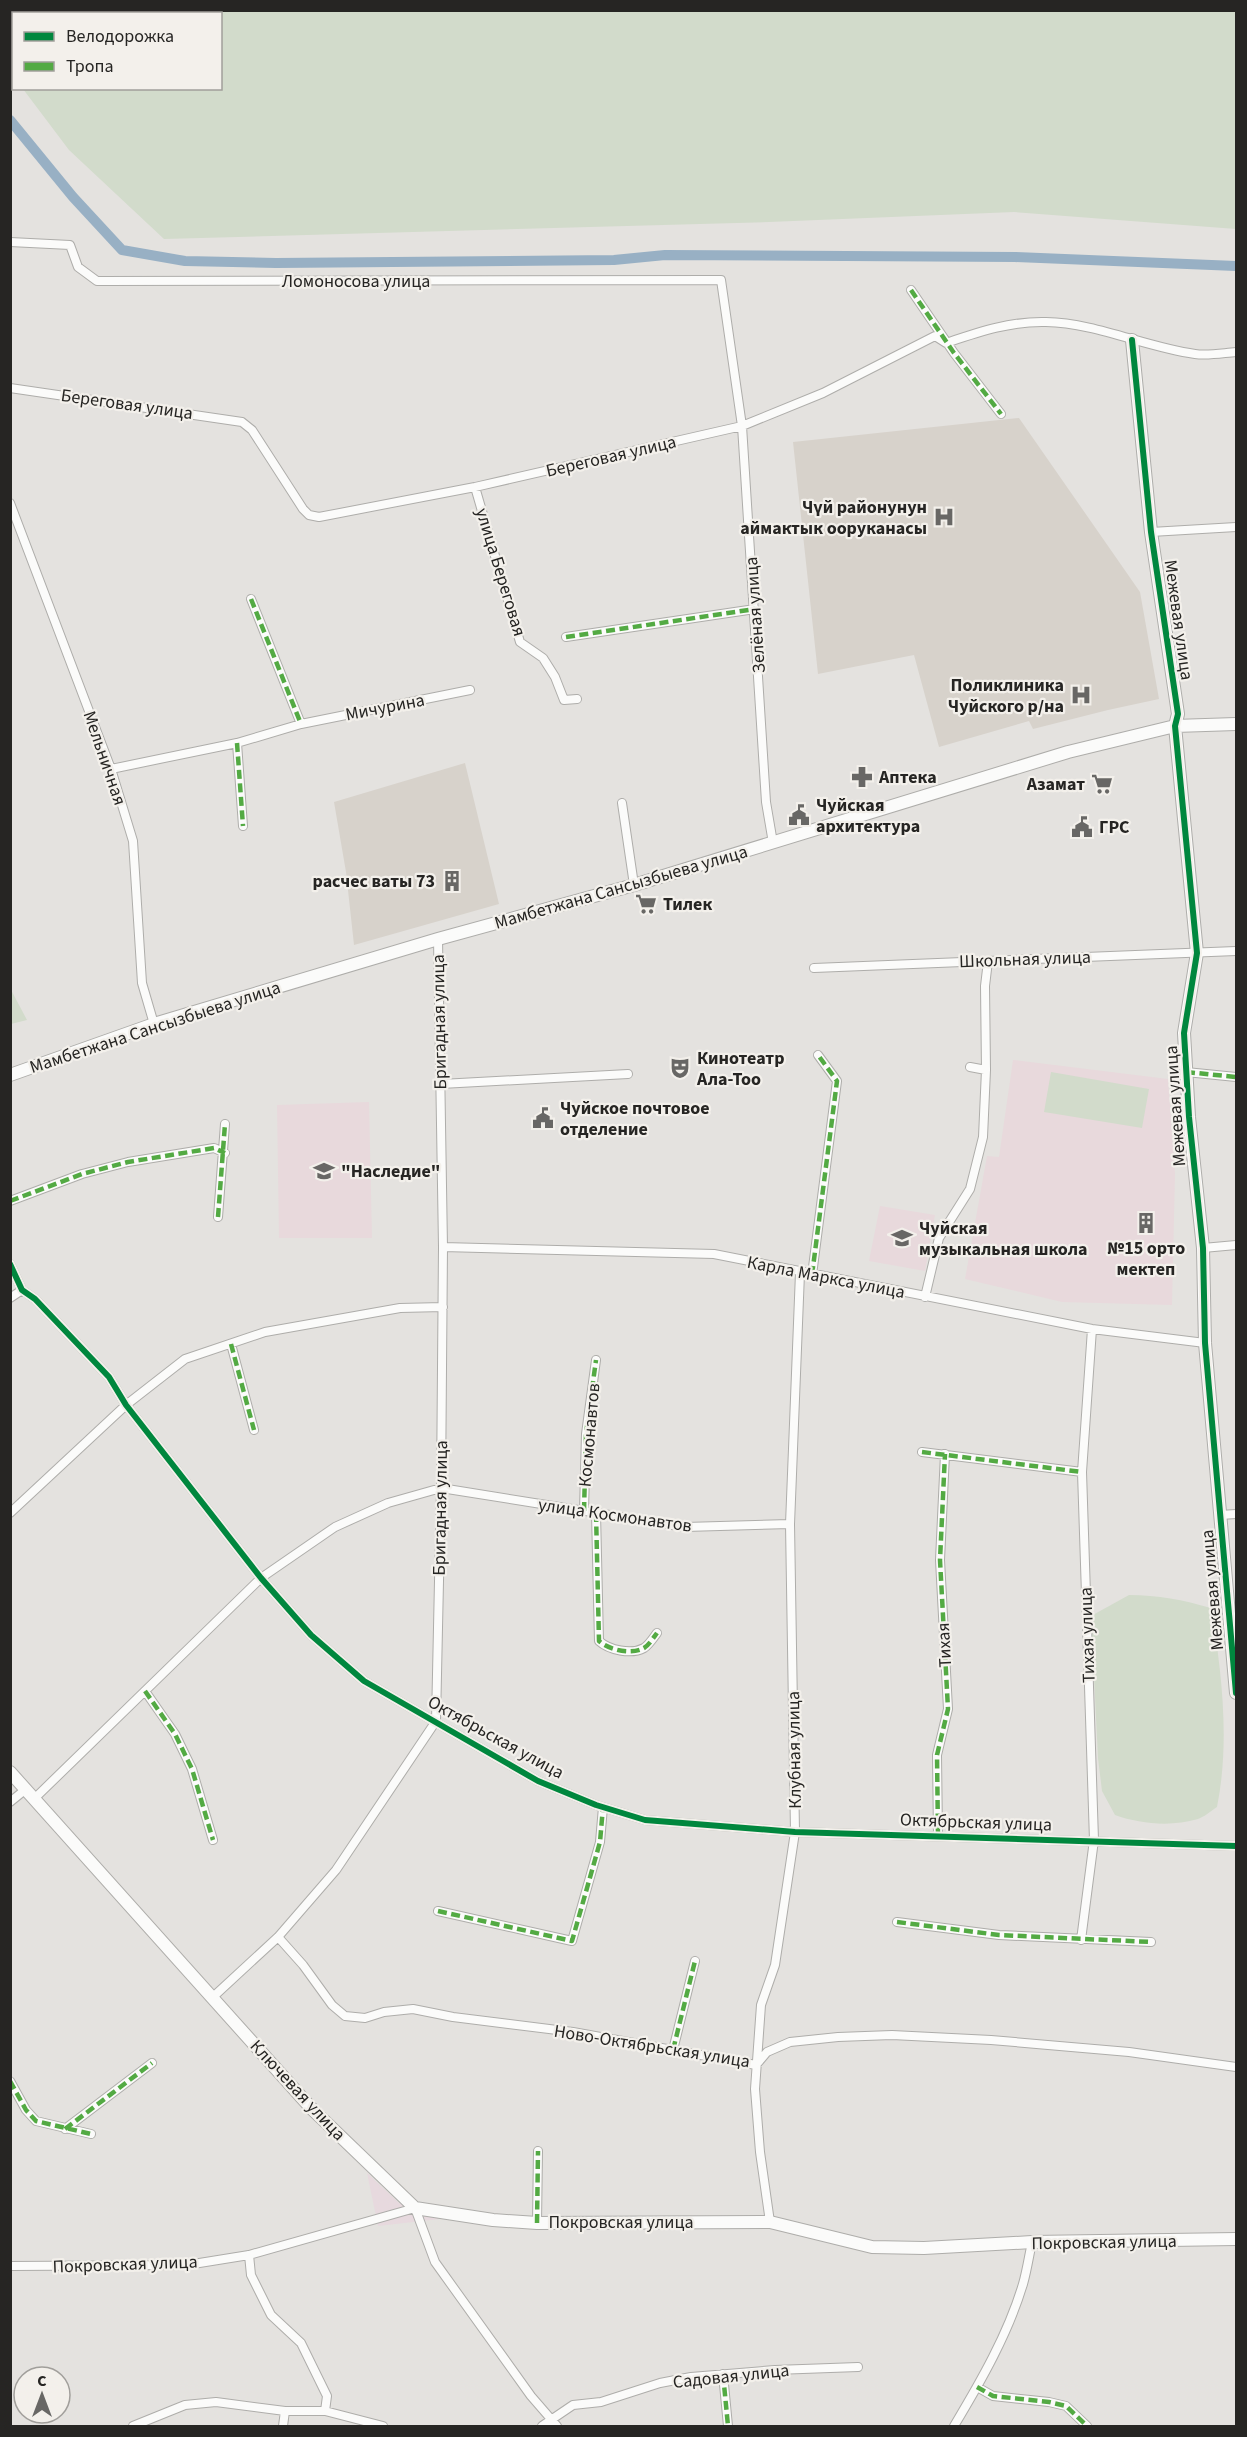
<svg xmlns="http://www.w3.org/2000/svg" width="1247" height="2437" viewBox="0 0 1247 2437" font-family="'Source Sans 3',sans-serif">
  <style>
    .commercial { fill: #e7d9de }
    .built { fill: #d7d2cb }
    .education { fill: #e8d9dc }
    .green { fill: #d2dbcb }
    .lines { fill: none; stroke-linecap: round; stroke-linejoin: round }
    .canal { stroke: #98b0c4; stroke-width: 10 }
    .street-casing { stroke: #aeadaa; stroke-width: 10 }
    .secondary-casing { stroke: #aeadaa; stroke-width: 14 }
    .street { stroke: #fbfbfa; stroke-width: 8 }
    .secondary { stroke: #fbfbfa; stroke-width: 12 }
    .quiet { stroke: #53aa43; stroke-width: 4.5; stroke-dasharray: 9 4.5; stroke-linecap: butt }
    .cycleway-casing { stroke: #f3f0eb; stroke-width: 10 }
    .cycleway { stroke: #00873e; stroke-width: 6 }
    .labels { text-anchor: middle; stroke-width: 4.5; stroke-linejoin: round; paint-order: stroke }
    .street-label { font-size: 18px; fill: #262523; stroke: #f3f0eb }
    .poi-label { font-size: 18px; font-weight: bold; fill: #262523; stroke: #f3f0eb; text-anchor: start }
  </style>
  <rect width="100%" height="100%" fill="#e4e2df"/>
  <path class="commercial" d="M 367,2173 L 399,2203 L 440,2219 L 378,2226 Z"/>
  <path class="built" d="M 1019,418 L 1140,592 L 1159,699 L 1108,710 L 1033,729 L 1029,721 L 939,747 L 914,655 L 818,674 L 793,442 Z
    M 465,763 L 499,904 L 354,945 L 346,872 L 334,802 Z"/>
  <path class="education" d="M 1013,1060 L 1168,1079 L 1175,1174 L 1172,1305 L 1062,1302 L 965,1279 L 987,1156 L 999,1157 Z
    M 369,1102 L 372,1238 L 279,1238 L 277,1105 Z
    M 880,1206 L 935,1215 L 925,1271 L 869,1261 Z"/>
  <path class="green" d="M 11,10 L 1236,11 L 1236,229 L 1014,212 L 769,222 L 164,239 L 69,150 L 23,89 L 220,88 L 220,14 L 14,14 L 13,76 L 10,72 Z
    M 10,988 L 27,1020 L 11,1024 L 10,1024 Z
    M 1051,1072 L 1149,1089 L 1142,1128 L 1044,1112 Z
    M 1129,1595 C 1158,1595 1183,1600 1211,1608 C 1222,1672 1230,1743 1217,1807 C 1211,1811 1204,1817 1198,1819 C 1171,1827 1140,1824 1115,1815 L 1102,1791 L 1098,1758 L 1091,1616 Z"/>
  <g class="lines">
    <path class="canal" d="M 10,120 L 73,197 L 122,250 L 185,261 L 276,263 L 614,260 L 665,255 L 1015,257 L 1236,266"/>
    <defs>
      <path id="street" d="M 10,242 L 70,245 L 78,267 L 97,281 L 721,280 L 742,426 L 766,802 L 773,843
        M 911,290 L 954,353 L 1001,414
        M 10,388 L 242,422 L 252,430 L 303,509 L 309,515 L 319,517 L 475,487 L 742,426 L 823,393 L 935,336 L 946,343 C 979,332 1011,321 1046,322 C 1096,323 1145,347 1195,354 C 1208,356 1223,353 1236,352
        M 475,487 L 520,642 L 543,658 L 555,677 L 564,700 L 577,699
        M 10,503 L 111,769 L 133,841 L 142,983 L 154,1024
        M 1151,532 L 1236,527
        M 251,599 L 301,724
        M 566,637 L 755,609
        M 237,743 L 243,826
        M 111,769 L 237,743 L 301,724 L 470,690
        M 622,803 L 634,885
        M 814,968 L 1236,951
        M 970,1067 L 986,1070 L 985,986 L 988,961
        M 1186,1072 L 1236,1077
        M 441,1084 L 628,1074
        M 10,1201 L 82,1174 L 128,1162 L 214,1148 L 225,1153
        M 218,1217 L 225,1124
        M 443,1247 L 714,1254 L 1092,1329 L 1205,1343
        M 1203,1248 L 1236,1245
        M 10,1264 L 22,1290 L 35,1299 L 109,1377 L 126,1405 L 261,1578 L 311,1635 L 364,1681 L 538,1781 L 596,1805 L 645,1820 L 795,1832 L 1236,1846
        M 812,1275 L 837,1081 L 818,1055
        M 925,1297 L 939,1238 L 970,1189 L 983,1137 L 986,1070
        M 10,1298 L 22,1290
        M 231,1344 L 254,1430
        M 922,1452 L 1082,1472
        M 584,1511 L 586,1434 L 596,1360
        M 10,1513 L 126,1405 L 185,1359 L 265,1332 L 400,1308 L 443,1307
        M 596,1513 L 599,1641 C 609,1650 631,1655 644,1648 C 649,1645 654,1637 657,1633
        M 1220,1515 L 1236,1514
        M 145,1691 L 175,1734 L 192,1769 L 213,1840
        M 35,1798 L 261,1578 L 335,1527 L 388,1503 L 441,1488 L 685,1527 L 790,1524
        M 10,1802 L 26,1789
        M 938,1836 L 937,1755 L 948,1709 L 940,1560 L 945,1454
        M 438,1911 L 572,1941 L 600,1842 L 603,1807
        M 897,1922 L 999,1935 L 1151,1942
        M 278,1937 L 303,1965 L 332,2005 L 345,2016 L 365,2018 L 384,2012 L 413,2009 L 453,2017 L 573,2032 L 756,2065 L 767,2052 L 790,2042 L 838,2037 L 892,2035 L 991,2040 L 1129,2052 L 1236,2067
        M 1081,1940 L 1094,1840 L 1082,1472 L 1092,1329
        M 213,1997 L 278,1937 L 336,1870 L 436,1721 L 441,1488 L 443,1247 L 438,939
        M 673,2050 L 695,1961
        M 10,2081 L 26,2110 L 36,2121 L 91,2134
        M 65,2129 L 152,2063
        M 770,2222 L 760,2152 L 755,2089 L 761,2005 L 775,1965 L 795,1832 L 790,1524 L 800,1273
        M 537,2223 L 538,2151
        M 249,2255 L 251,2275 L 271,2315 L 301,2343 L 327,2396 L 325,2411
        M 10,2266 L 187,2265 L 249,2255 L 415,2208 L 435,2262 L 531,2396 L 557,2426
        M 723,2374 L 728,2426
        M 977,2387 L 993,2396 L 1049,2402 L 1066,2406 L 1087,2426
        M 133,2426 L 185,2405 L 216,2402 L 285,2411 L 325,2411 L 383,2426
        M 283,2426 L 285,2411
        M 542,2426 L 573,2405 L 601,2402 L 660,2383 L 691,2377 L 775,2370 L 858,2367
        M 954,2426 C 981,2381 1008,2334 1023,2284 C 1027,2270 1029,2256 1032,2242"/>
      <path id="secondary" d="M 1132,340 L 1151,532 L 1178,714 L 1175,726 L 1197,953 L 1184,1033 L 1189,1117 L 1203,1248 L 1205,1343 L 1236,1693
        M 10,1075 L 154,1024 L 438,939 L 634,885 L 1068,752 L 1175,726 L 1236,724
        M 10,1772 L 312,2109 L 415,2208 L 493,2220 L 537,2223 L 770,2222 L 872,2247 L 924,2248 L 1032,2242 L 1236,2239"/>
    </defs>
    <use href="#street" class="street-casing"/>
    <use href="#secondary" class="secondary-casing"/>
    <use href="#street" class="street"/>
    <use href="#secondary" class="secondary"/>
    <path class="quiet" d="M 911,290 L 954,353 L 1001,414
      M 251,599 L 301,724
      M 566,637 L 755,609
      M 237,743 L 243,826
      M 1186,1072 L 1236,1077
      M 10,1201 L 82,1174 L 128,1162 L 214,1148 L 225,1153
      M 218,1217 L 225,1124
      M 812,1275 L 837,1081 L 818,1055
      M 231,1344 L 254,1430
      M 922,1452 L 1082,1472
      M 584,1511 L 586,1434 L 596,1360
      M 596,1513 L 599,1641 C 609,1650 631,1655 644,1648 C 649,1645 654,1637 657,1633
      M 145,1691 L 175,1734 L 192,1769 L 213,1840
      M 938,1836 L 937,1755 L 948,1709 L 940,1560 L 945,1454
      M 438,1911 L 572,1941 L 600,1842 L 603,1807
      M 897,1922 L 999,1935 L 1151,1942
      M 673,2050 L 695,1961
      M 10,2081 L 26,2110 L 36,2121 L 91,2134
      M 65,2129 L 152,2063
      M 537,2223 L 538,2151
      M 723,2374 L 728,2426
      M 977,2387 L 993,2396 L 1049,2402 L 1066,2406 L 1087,2426"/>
    <defs>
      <path id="cycleway" d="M 1132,340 L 1151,532 L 1178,714 L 1175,726 L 1197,953 L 1184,1033 L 1189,1117 L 1203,1248 L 1205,1343 L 1236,1693
        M 10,1264 L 22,1290 L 35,1299 L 109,1377 L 126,1405 L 261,1578 L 311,1635 L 364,1681 L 538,1781 L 596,1805 L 645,1820 L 795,1832 L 1236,1846"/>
    </defs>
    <use href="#cycleway" class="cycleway-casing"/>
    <use href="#cycleway" class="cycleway"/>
  </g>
  <defs>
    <symbol id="hospital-bare" viewBox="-9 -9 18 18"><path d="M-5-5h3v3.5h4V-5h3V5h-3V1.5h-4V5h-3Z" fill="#686765" stroke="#f3f0eb" stroke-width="2.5" paint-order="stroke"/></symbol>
    <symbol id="pharmacy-bare" viewBox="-9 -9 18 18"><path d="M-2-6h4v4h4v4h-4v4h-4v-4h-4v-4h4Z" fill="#686765" stroke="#f3f0eb" stroke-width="2.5" paint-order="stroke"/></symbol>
    <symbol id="supermarket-bare" viewBox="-9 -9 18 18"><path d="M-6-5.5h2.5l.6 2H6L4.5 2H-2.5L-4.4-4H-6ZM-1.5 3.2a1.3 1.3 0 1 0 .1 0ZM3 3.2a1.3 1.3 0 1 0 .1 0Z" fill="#686765" stroke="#f3f0eb" stroke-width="2.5" paint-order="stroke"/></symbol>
    <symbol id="civic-bare" viewBox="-9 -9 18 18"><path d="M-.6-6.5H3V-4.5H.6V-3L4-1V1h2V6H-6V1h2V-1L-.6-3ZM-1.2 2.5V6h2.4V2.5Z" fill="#686765" stroke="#f3f0eb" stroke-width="2.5" paint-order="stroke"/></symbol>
    <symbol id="building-bare" viewBox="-9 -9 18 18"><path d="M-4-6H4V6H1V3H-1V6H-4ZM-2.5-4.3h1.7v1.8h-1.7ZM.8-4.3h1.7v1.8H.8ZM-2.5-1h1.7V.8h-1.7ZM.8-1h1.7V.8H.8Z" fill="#686765" stroke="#f3f0eb" stroke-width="2.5" paint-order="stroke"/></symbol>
    <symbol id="theatre-bare" viewBox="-9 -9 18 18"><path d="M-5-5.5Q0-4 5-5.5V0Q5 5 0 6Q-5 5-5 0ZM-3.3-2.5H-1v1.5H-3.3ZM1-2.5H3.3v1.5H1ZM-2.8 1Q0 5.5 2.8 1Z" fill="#686765" stroke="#f3f0eb" stroke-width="2.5" paint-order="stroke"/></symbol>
    <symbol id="school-bare" viewBox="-9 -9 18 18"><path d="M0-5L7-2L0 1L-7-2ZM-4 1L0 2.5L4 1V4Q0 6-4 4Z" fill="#686765" stroke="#f3f0eb" stroke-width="2.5" paint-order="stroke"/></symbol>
  </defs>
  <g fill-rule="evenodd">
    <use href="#hospital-bare" x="929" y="502" width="30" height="30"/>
    <use href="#hospital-bare" x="1066" y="680" width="30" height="30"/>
    <use href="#pharmacy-bare" x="847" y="762" width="30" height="30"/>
    <use href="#supermarket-bare" x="1087" y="769" width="30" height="30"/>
    <use href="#civic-bare" x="784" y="800" width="30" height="30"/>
    <use href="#civic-bare" x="1067" y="812" width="30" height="30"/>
    <use href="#building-bare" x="437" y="866" width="30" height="30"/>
    <use href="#supermarket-bare" x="631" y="889" width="30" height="30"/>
    <use href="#theatre-bare" x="665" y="1053" width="30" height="30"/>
    <use href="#civic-bare" x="528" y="1103" width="30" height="30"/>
    <use href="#school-bare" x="309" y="1156" width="30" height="30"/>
    <use href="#building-bare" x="1131" y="1208" width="30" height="30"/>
    <use href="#school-bare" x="887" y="1223" width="30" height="30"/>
  </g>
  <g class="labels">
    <g class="street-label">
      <text x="356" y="287">Ломоносова улица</text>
      <text transform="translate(127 404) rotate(8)" y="6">Береговая улица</text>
      <text transform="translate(611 456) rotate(-13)" y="6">Береговая улица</text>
      <text transform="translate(501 572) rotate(73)" y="6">улица Береговая</text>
      <text transform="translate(755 615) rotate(-94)" y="6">Зелёная улица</text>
      <text transform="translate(1179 620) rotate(82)" y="6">Межевая улица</text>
      <text transform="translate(385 707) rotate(-11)" y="6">Мичурина</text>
      <text transform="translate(105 758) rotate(71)" y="6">Мельничная</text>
      <text transform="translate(621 887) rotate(-16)" y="6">Мамбетжана Сансызбыева улица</text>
      <text transform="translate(1025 959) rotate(-2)" y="6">Школьная улица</text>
      <text transform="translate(439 1022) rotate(-91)" y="6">Бригадная улица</text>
      <text transform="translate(155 1027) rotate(-18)" y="6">Мамбетжана Сансызбыева улица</text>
      <text transform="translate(1175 1106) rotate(-94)" y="6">Межевая улица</text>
      <text transform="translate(826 1277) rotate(11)" y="6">Карла Маркса улица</text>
      <text transform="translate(589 1435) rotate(-85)" y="6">Космонавтов</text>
      <text transform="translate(440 1508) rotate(-89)" y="6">Бригадная улица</text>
      <text transform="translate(615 1515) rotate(8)" y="6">улица Космонавтов</text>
      <text transform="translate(1212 1590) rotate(-95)" y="6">Межевая улица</text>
      <text transform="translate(1087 1635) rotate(-92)" y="6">Тихая улица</text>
      <text transform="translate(944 1645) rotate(-93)" y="6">Тихая</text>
      <text transform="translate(496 1737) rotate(29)" y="6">Октябрьская улица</text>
      <text transform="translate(794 1750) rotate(-91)" y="6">Клубная улица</text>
      <text transform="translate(976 1822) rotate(2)" y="6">Октябрьская улица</text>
      <text transform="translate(652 2046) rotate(9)" y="6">Ново-Октябрьская улица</text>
      <text transform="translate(298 2090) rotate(47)" y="6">Ключевая улица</text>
      <text x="621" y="2228">Покровская улица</text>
      <text transform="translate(1104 2242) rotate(-1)" y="6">Покровская улица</text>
      <text transform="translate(125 2264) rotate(-2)" y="6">Покровская улица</text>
      <text transform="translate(731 2376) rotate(-6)" y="6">Садовая улица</text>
    </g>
    <g class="poi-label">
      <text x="927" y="513" text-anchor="end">Чүй районунун<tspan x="927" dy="21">аймактык ооруканасы</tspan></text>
      <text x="1064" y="691" text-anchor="end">Поликлиника<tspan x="1064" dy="21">Чуйского р/на</tspan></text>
      <text x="879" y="783">Аптека</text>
      <text x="1085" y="790" text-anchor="end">Азамат</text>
      <text x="816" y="811">Чуйская<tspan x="816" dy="21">архитектура</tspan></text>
      <text x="1099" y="833">ГРС</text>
      <text x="435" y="887" text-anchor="end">расчес ваты 73</text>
      <text x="663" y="910">Тилек</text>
      <text x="697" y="1064">Кинотеатр<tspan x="697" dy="21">Ала-Тоо</tspan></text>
      <text x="560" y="1114">Чуйское почтовое<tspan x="560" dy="21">отделение</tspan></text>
      <text x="341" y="1177">"Наследие"</text>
      <text x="919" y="1234">Чуйская<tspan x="919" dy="21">музыкальная школа</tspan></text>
      <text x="1146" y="1254" text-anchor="middle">№15 орто<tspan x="1146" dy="21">мектеп</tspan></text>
    </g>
  </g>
  <rect width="1247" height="2437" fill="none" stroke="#262523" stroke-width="24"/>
  <rect x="12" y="12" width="210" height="78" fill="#f3f0eb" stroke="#a19f9b" stroke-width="1.5"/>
  <rect x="24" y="32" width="30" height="9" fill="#00873e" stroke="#a19f9b" stroke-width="1.5"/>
  <text x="66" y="42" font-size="18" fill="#262523">Велодорожка</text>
  <rect x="24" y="62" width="30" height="9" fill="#53aa43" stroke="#a19f9b" stroke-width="1.5"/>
  <text x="66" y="72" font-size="18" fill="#262523">Тропа</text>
  <g transform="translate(42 2395)"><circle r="28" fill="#f3f0eb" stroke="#a19f9b" stroke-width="1.5"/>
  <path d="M0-4.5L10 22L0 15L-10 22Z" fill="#686765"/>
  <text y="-9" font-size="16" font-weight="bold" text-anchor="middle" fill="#262523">С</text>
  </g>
</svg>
